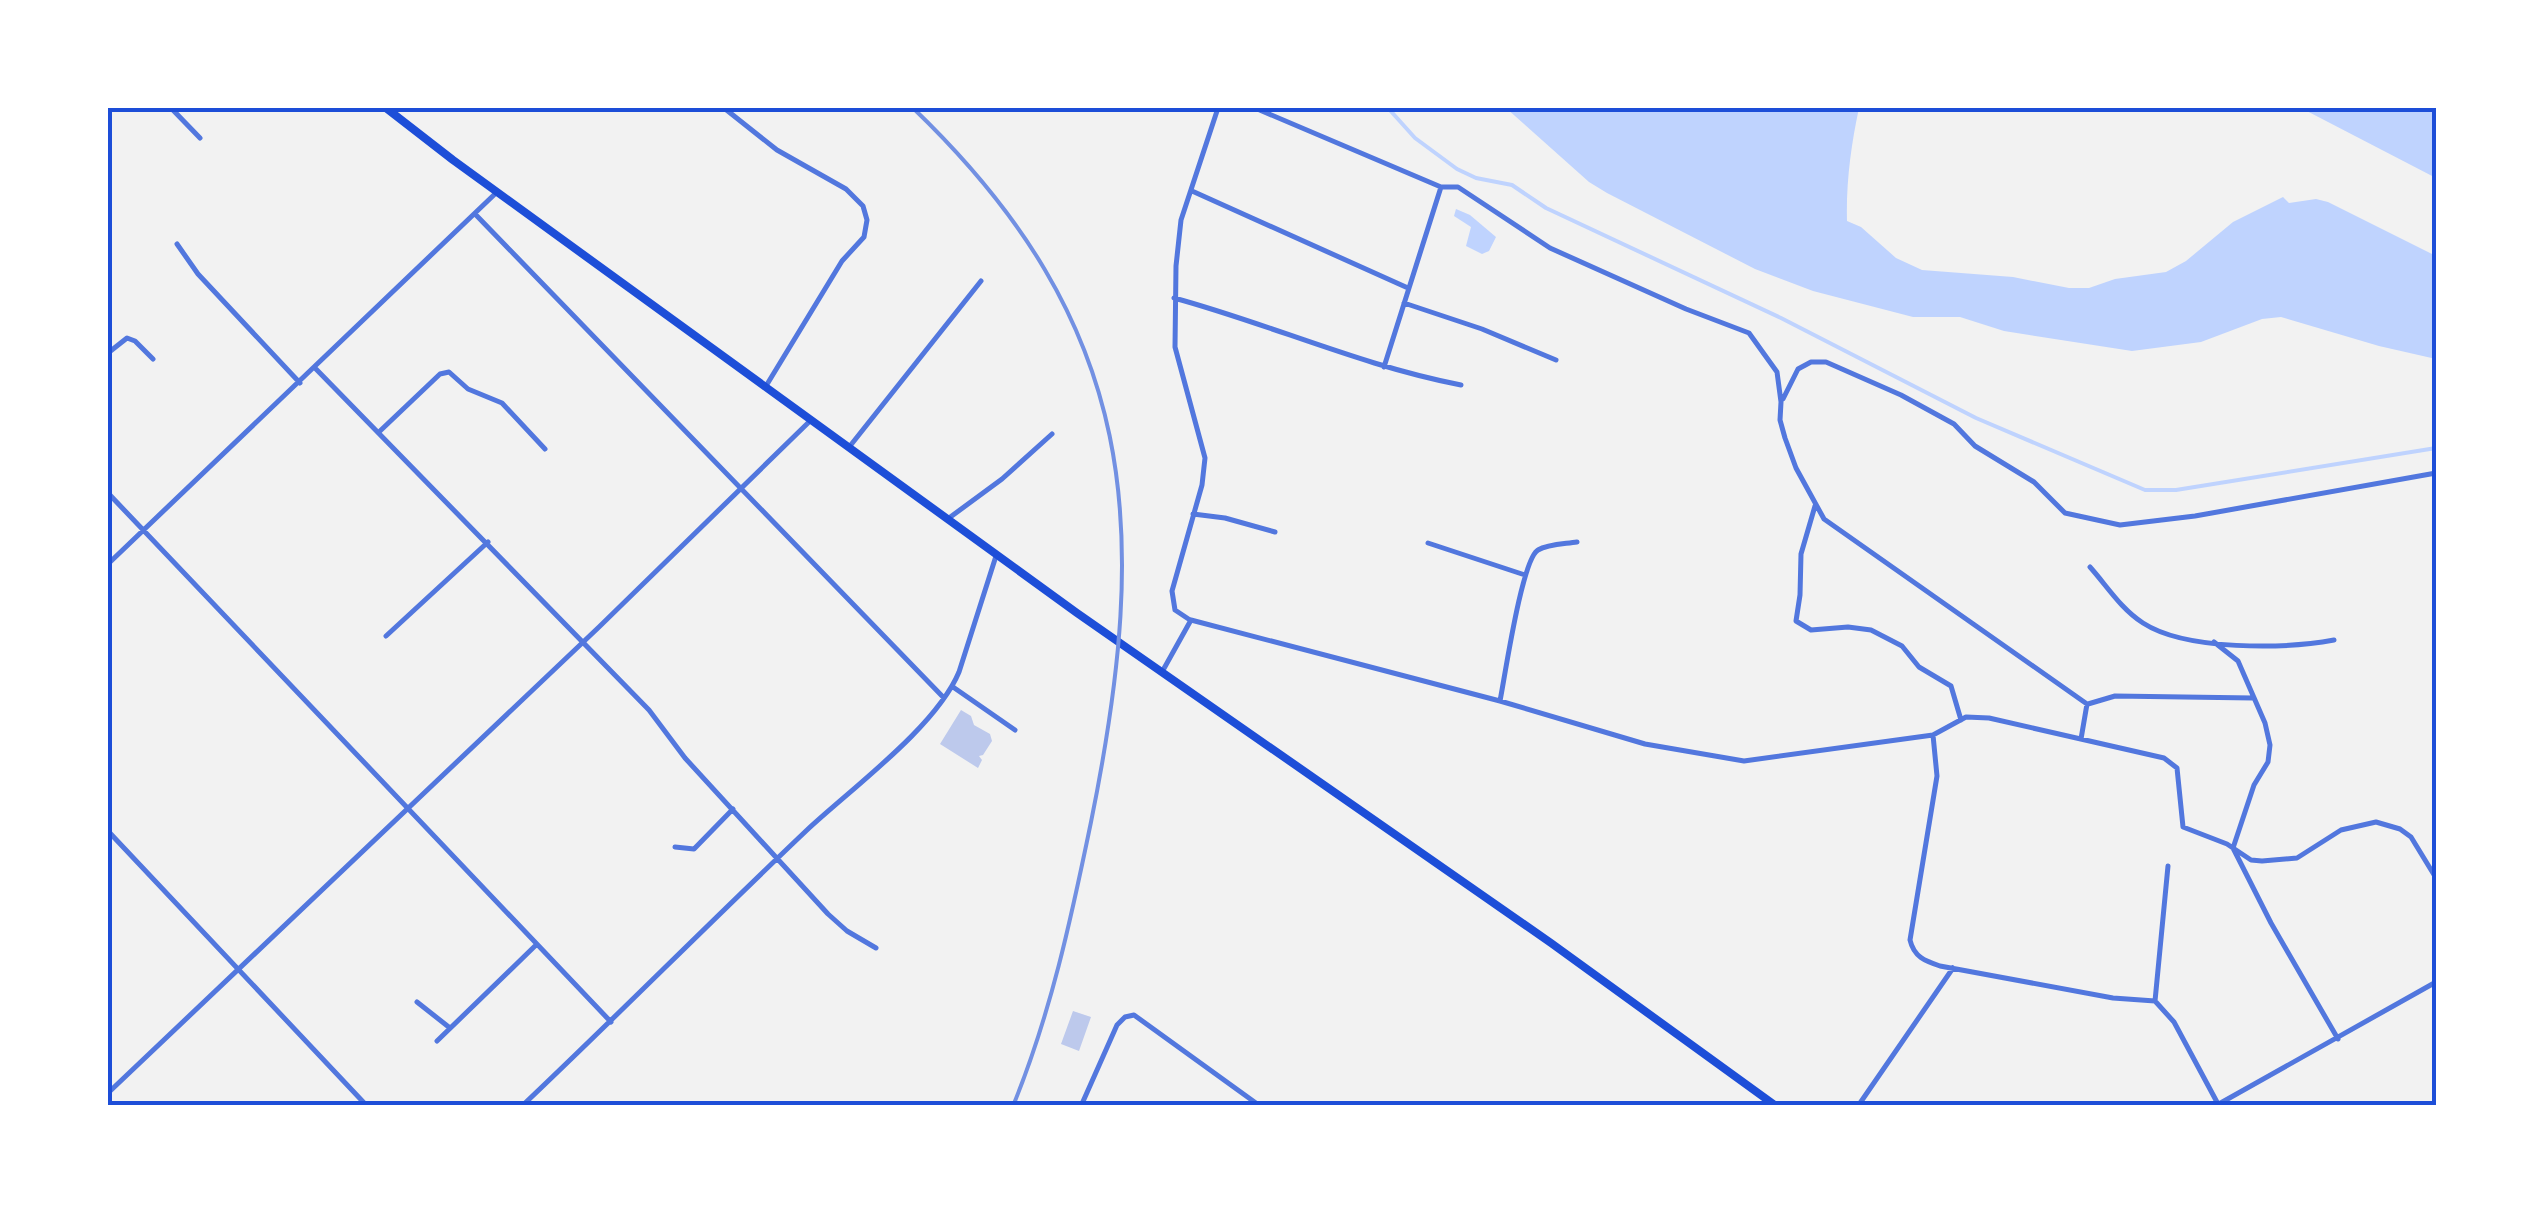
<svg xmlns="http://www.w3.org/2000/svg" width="2544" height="1213" viewBox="0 0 2544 1213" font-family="'DM Sans',sans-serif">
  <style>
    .water { fill: #bfd3fe }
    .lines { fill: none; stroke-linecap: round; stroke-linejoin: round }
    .stream { stroke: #bfd3fe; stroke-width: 4 }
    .building { fill: #bdc9ec }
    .minor { stroke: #5277de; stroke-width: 5 }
    .tertiary { stroke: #5277de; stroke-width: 5 }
    .primary { stroke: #1d4ed8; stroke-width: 8 }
    .rail { stroke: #7290e2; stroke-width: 4 }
    .neatline { fill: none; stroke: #1d4ed8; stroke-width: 4 }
  </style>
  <rect width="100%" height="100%" fill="#f2f2f2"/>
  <path class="water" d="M 1506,108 L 1859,108 C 1851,145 1846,183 1847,221 L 1861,227 L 1896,258 L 1922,270 L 2013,277 L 2069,288 L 2089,288 L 2115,279 L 2166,272 L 2186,261 L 2233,222 L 2283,197 L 2289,203 L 2316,199 L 2328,202 L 2436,256 L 2436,359 L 2379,346 L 2281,317 L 2262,319 L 2201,342 L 2132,351 L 2004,331 L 1960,317 L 1913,317 L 1813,291 L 1755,269 L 1607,193 L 1589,182 Z
    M 2301,108 L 2436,108 L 2436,178 Z
    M 1456,209 L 1470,215 L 1496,237 L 1489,251 L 1482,254 L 1466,246 L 1471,227 L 1454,216 Z"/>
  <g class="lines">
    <path class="stream" d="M 1388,108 L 1415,138 L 1457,169 L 1476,178 L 1512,185 L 1546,208 L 1781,318 L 1976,418 L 2145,490 L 2176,490 L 2436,448"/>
  </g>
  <path class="building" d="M 961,710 L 971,716 L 974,725 L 990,734 L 992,741 L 983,755 L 979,756 L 982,760 L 978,768 L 940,744 Z
    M 1073,1011 L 1091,1017 L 1079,1051 L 1061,1044 Z"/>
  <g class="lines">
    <path class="minor" d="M 171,108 L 200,138
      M 724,108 L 777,150 L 846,189 L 863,206 L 867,220 L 864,237 L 842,261 L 766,386
      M 1255,108 L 1441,187 L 1458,187 L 1550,248 L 1686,309 L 1749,333 L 1777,372 L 1781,402 L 1780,420 L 1785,438 L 1796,468 L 1824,519 L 2087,704 L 2081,739
      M 1192,191 L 1408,288
      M 476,215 L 944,698
      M 177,244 L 198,274 L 300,383
      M 1174,298 C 1270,324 1362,366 1461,385
      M 1404,303 L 1482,329 L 1556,360
      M 108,353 L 127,338 L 135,341 L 153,359
      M 1384,367 L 1441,187
      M 315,368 L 649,710 L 685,758 L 828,914 L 847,931 L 876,948
      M 1783,399 L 1798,369 L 1811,362 L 1826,362 L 1901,395 L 1954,424 L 1975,446 L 2034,482 L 2065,513 L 2120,525 L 2195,516 L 2436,473
      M 380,431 L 440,374 L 449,372 L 468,389 L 502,403 L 545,449
      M 850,446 L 981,281
      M 108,493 L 611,1022
      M 1815,506 L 1801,554 L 1800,595 L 1796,621 L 1811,630 L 1848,627 L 1871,630 L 1902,646 L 1919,667 L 1951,686 L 1961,720
      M 1193,514 L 1225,518 L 1275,532
      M 949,518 L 1002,479 L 1052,434
      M 1428,543 L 1525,575
      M 108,564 L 497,192
      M 2090,567 C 2107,586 2121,609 2143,623 C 2186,651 2285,649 2334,640
      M 1190,620 L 1175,610 L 1172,591 L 1202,485 L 1205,458 L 1175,347 L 1176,266 L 1181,220 L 1218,108
      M 386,636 L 488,542
      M 2214,642 L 2238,661 L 2265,723 L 2270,745 L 2268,762 L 2254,785 L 2233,848 L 2271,923 L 2338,1039
      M 1162,672 L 1191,620 L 1500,701 L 1645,744 L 1744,761 L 1933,735 L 1966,717 L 1989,718 L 2164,758 L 2177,768 L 2183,827 L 2227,844 L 2251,860 L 2262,861 L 2297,858 L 2341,830 L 2376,822 L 2400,829 L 2411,837 L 2436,878
      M 953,687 L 1015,730
      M 1500,701 C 1505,676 1522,559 1538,550 C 1548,544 1565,544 1577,542
      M 2088,704 L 2115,696 L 2253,698
      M 1933,735 L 1937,776 L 1910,940 C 1914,957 1925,961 1940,966 L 2113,998 L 2155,1001 L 2174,1022 L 2218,1104
      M 108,831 L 367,1106
      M 675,847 L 694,849 L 733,809
      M 2155,1001 L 2168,866
      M 417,1002 L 450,1028
      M 437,1041 L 536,945
      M 2217,1105 L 2436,982
      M 522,1106 C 618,1015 711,921 807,830 C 852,788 936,727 959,672 L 996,556
      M 1081,1106 L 1117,1025 L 1125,1017 L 1134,1015 L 1260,1106
      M 1858,1106 L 1953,968"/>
    <path class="tertiary" d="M 108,1093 L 599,627 L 810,421"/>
    <path class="primary" d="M 386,108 L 453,160 L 1077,613 L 1551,943 L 1776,1106"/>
    <path class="rail" d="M 913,108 C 1140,326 1151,526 1091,822 C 1071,919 1051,1013 1013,1106"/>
  </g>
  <rect width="2544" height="1213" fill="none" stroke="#ffffff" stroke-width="220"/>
  <rect x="110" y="110" width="2324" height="993" class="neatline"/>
</svg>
